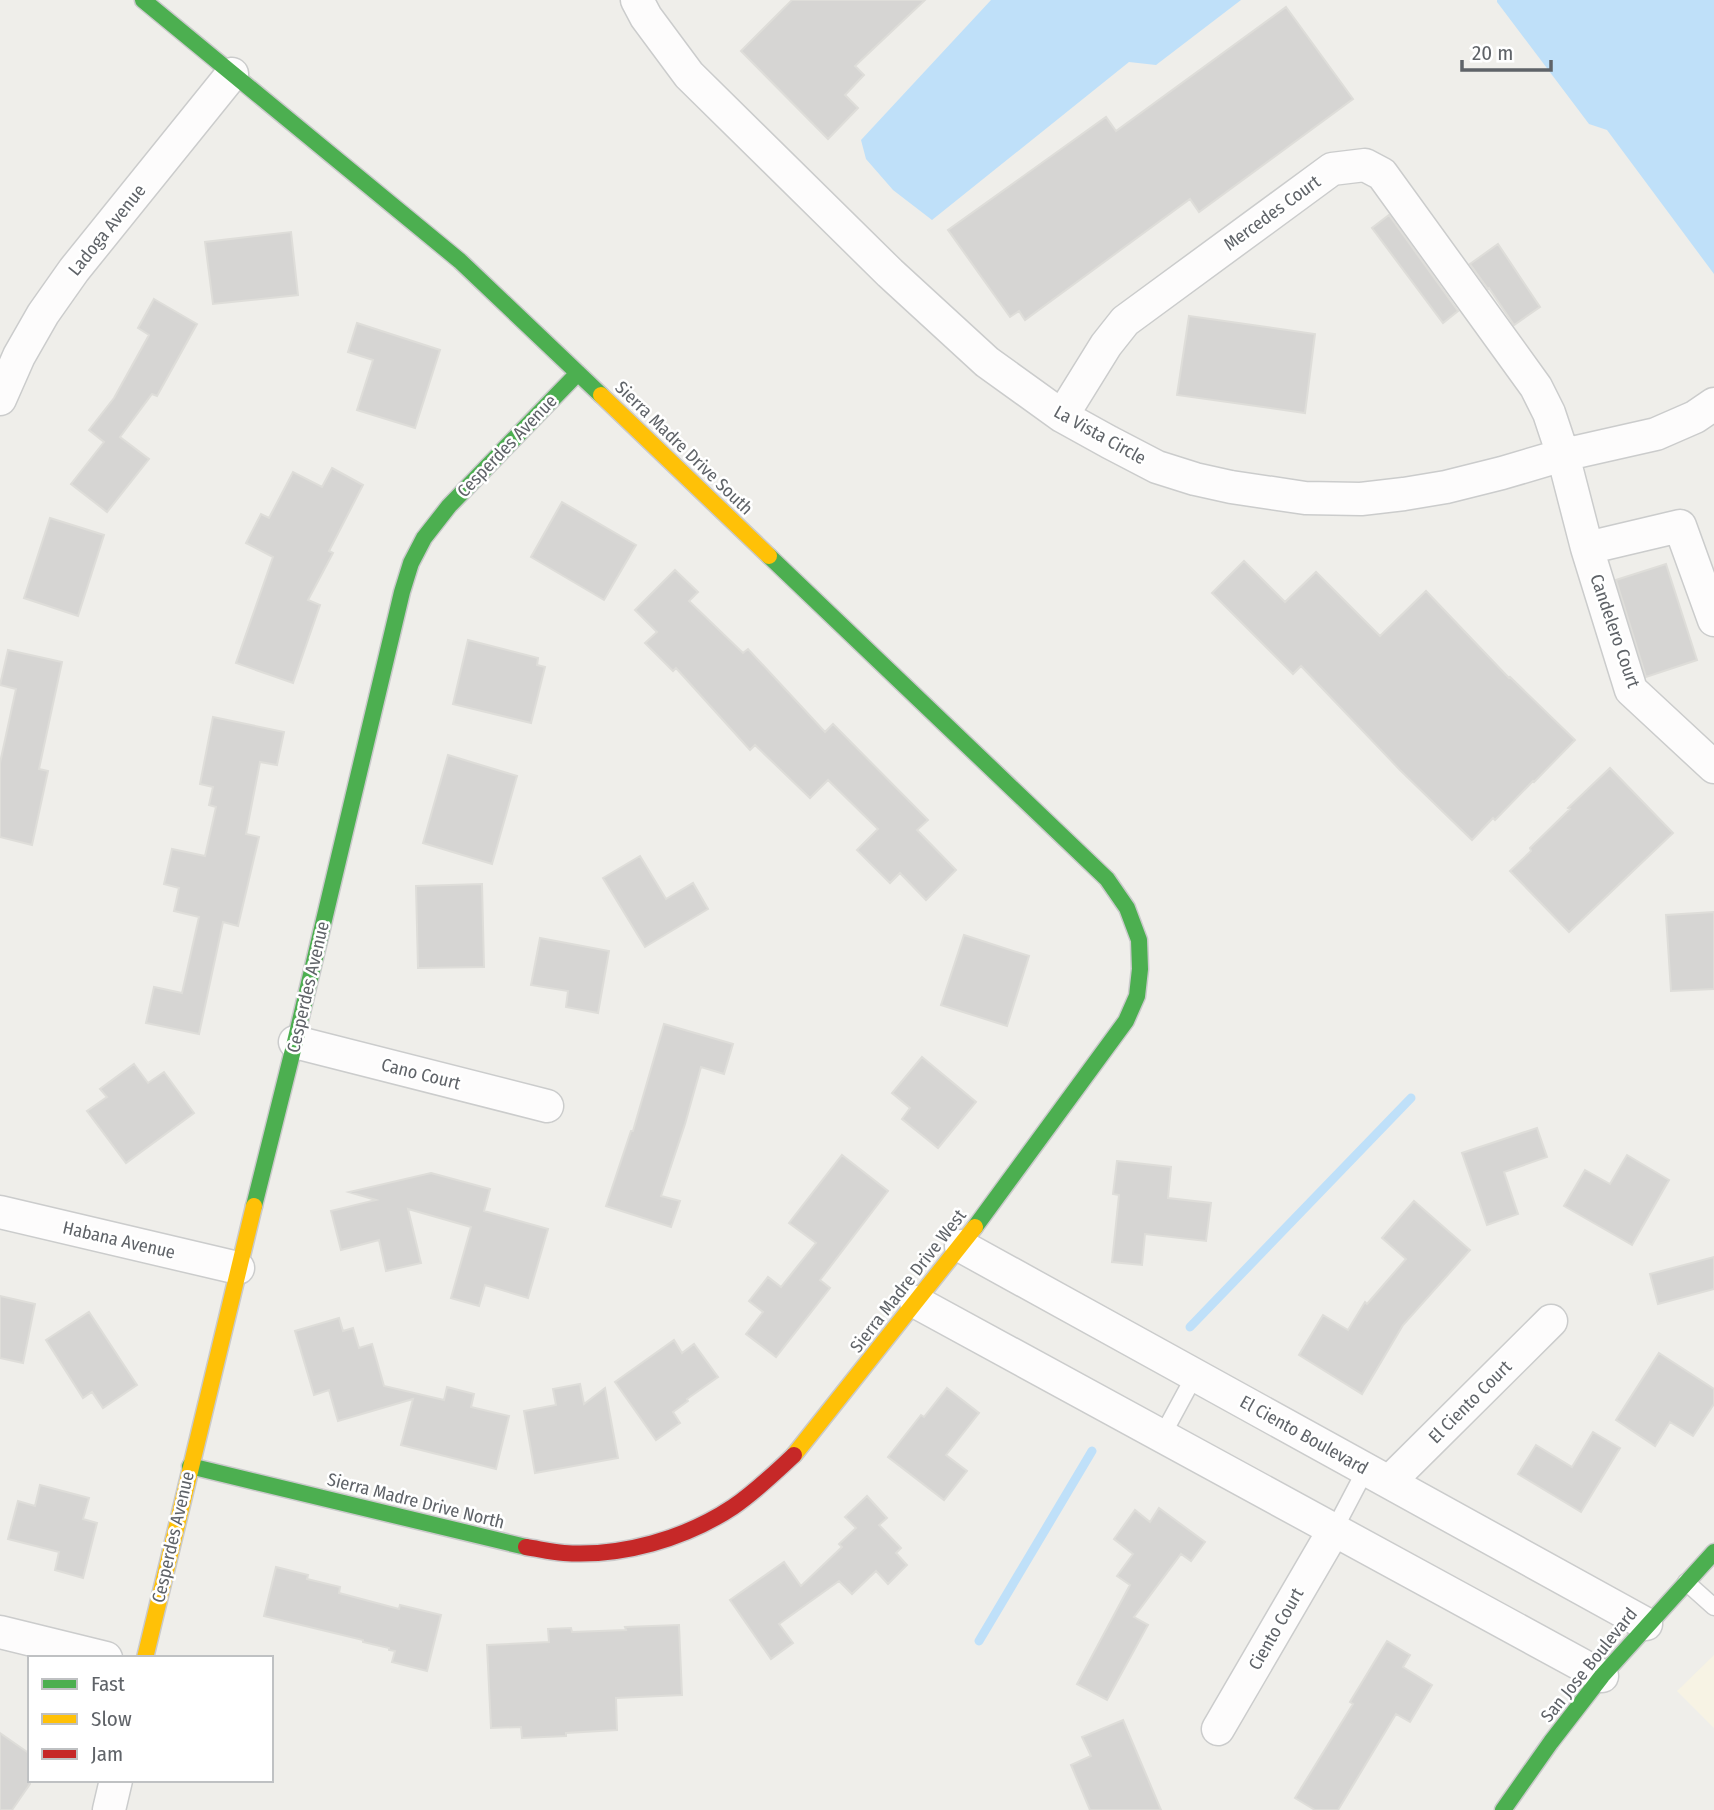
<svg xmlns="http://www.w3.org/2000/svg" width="1714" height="1810" viewBox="0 0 1714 1810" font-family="'Fira Sans Condensed',sans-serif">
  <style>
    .commercial { fill: #f7f3e4 }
    .water { fill: #bfe0f9 }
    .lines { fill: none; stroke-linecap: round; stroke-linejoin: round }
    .stream { stroke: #bfe0f9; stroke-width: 9 }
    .building { fill: #d6d5d3; stroke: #deddd9; stroke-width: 2 }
    .lane-casing { stroke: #cbcccc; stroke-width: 19 }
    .street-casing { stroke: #cbcccc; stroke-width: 35 }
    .fast-casing { stroke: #cacacb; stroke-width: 19 }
    .slow-casing { stroke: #cacacb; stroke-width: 19 }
    .jam-casing { stroke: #cacacb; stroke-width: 19 }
    .lane { stroke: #fdfcfc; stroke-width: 16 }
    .street { stroke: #fdfcfc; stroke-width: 32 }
    .fast { stroke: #4caf50; stroke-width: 16 }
    .slow { stroke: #ffc107; stroke-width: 16 }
    .jam { stroke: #c62828; stroke-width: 16 }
    .labels { text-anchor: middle; stroke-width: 5; stroke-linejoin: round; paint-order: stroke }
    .street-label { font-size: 18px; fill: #5f6368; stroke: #fff }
  </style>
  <rect width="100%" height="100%" fill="#efeeea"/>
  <path class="commercial" d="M 1714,1655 L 1714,1728 L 1677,1691 Z"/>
  <path class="water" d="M 991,0 L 1241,0 L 1156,65 L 1129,62 L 932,220 L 893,190 L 866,159 L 861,140 Z
    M 1497,0 L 1714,0 L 1714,274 L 1607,130 L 1589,124 L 1497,2 Z"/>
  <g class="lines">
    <path class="stream" d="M 1190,1327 L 1411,1098
      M 979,1641 L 1092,1451"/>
  </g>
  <path class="building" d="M 792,0 L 925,0 L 855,66 L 864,75 L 845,95 L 858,108 L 828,139 L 741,51 Z
    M 1286,7 L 1353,99 L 1199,212 L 1190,199 L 1025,320 L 1019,311 L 1010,317 L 948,230 L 1106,117 L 1116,131 Z
    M 1389,215 L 1458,311 L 1443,323 L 1372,228 Z
    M 291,232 L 298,295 L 213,304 L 205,242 Z
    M 1498,244 L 1540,307 L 1514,325 L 1489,288 L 1488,289 L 1470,264 Z
    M 154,299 L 197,324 L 157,396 L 152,394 L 120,437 L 149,459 L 107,512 L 71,484 L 104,442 L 89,430 L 114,398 L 149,335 L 138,328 Z
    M 1189,316 L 1315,334 L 1305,413 L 1177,395 Z
    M 357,323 L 440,350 L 415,428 L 357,410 L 373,360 L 348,352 Z
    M 332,468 L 363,485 L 329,551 L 333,553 L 308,600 L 320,605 L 293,683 L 236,663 L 273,557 L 246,543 L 261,514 L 269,518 L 293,472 L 322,487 Z
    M 562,502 L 636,545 L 604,600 L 531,557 Z
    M 50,518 L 104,535 L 78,616 L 24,598 Z
    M 1244,561 L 1285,602 L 1316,572 L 1380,636 L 1426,591 L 1509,678 L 1510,677 L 1575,740 L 1534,782 L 1533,781 L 1495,820 L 1493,818 L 1472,840 L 1400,770 L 1301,666 L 1293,674 L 1212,593 Z
    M 1666,564 L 1697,660 L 1646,677 L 1616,580 Z
    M 675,570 L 698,592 L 689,601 L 743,653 L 748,649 L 825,732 L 833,724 L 928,820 L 917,830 L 956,870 L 926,900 L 900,873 L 890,883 L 857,850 L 878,829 L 828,780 L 810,798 L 755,745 L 750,750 L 676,668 L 673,671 L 645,643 L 657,632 L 635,610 Z
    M 468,640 L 538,658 L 537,665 L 545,667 L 531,723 L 453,704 Z
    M 8,650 L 62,662 L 39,769 L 48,771 L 32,845 L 0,837 L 0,763 L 16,689 L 0,685 Z
    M 213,717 L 284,732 L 277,765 L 260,762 L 246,834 L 259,837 L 238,926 L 223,922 L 199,1034 L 146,1023 L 154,987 L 182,993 L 199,917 L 174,911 L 179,888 L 164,884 L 172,849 L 205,856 L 216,807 L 209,805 L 213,787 L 200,784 Z
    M 448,755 L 517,776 L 492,864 L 423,843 Z
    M 1610,768 L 1673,833 L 1569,932 L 1510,871 L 1531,851 L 1530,848 L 1570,809 L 1568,808 Z
    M 640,856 L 666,899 L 693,883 L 708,909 L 645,947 L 603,878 Z
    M 482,884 L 484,967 L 418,968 L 416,886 Z
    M 1714,912 L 1714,989 L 1671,991 L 1666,915 Z
    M 964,935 L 1029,956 L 1007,1026 L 941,1005 Z
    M 540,938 L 609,951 L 598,1013 L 566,1007 L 568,991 L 531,985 Z
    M 664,1024 L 733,1044 L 724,1074 L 701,1067 L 685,1124 L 661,1196 L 680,1201 L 671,1227 L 606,1206 L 631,1131 L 633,1131 Z
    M 922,1057 L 976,1102 L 938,1148 L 902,1119 L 910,1108 L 892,1093 Z
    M 134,1064 L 148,1083 L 164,1072 L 194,1113 L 126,1163 L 87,1111 L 107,1097 L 100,1089 Z
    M 1537,1128 L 1547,1157 L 1504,1172 L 1518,1214 L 1487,1225 L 1462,1153 Z
    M 842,1155 L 888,1191 L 820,1280 L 830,1288 L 776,1357 L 746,1334 L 763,1312 L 749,1301 L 768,1277 L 781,1287 L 816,1243 L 789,1223 Z
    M 1627,1155 L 1669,1180 L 1632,1245 L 1564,1206 L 1585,1170 L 1610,1184 Z
    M 1117,1161 L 1171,1167 L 1168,1198 L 1211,1203 L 1206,1241 L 1145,1234 L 1142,1265 L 1112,1262 L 1119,1195 L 1113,1194 Z
    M 431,1173 L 490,1189 L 484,1211 L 548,1229 L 528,1298 L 485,1285 L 479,1306 L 451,1298 L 471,1227 L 408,1209 L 421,1263 L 386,1271 L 379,1240 L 341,1250 L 331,1211 L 376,1200 L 349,1192 Z
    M 1414,1201 L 1470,1250 L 1403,1325 L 1362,1394 L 1299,1355 L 1323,1315 L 1348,1330 L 1365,1302 L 1367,1304 L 1406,1259 L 1382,1238 Z
    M 1714,1257 L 1714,1289 L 1658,1304 L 1650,1274 Z
    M 0,1296 L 35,1304 L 23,1363 L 0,1358 Z
    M 89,1312 L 137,1385 L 103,1408 L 92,1392 L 83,1398 L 46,1340 Z
    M 339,1318 L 343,1331 L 353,1328 L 359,1348 L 372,1344 L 384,1386 L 444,1400 L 447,1387 L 474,1394 L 471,1407 L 509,1416 L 496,1469 L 401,1445 L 413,1399 L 338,1421 L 329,1390 L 314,1395 L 295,1331 Z
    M 674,1340 L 682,1353 L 694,1344 L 718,1377 L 687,1399 L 688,1401 L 673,1412 L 680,1423 L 656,1440 L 615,1382 Z
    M 1659,1353 L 1714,1389 L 1714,1404 L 1693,1436 L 1670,1422 L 1655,1446 L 1616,1420 Z
    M 580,1384 L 584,1404 L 605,1388 L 618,1458 L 535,1473 L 524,1411 L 556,1405 L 553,1389 Z
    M 947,1388 L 979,1413 L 946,1455 L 967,1471 L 944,1500 L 888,1457 L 921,1415 L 924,1417 Z
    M 1593,1432 L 1620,1448 L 1581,1512 L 1518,1474 L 1536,1445 L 1572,1467 Z
    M 40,1485 L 89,1498 L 83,1519 L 97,1523 L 83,1578 L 55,1570 L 59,1552 L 8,1539 L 18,1501 L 35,1506 Z
    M 867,1496 L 887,1518 L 879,1525 L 901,1548 L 896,1553 L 907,1565 L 888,1584 L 876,1571 L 852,1594 L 839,1581 L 779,1624 L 793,1643 L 771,1659 L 730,1600 L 784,1562 L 801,1586 L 842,1547 L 839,1544 L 856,1528 L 845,1517 Z
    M 1159,1508 L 1205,1542 L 1191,1561 L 1181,1554 L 1134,1617 L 1148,1625 L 1107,1700 L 1077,1684 L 1130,1585 L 1117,1576 L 1133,1554 L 1114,1539 L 1135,1510 L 1150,1522 Z
    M 276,1567 L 308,1575 L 307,1579 L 340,1587 L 339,1593 L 399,1609 L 400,1605 L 441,1615 L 427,1671 L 392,1662 L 395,1651 L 389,1650 L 389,1648 L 363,1642 L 363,1640 L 264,1616 Z
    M 679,1625 L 682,1695 L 616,1698 L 617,1730 L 566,1733 L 566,1736 L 522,1738 L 521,1727 L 491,1728 L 487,1645 L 549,1642 L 548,1629 L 571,1628 L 572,1632 L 626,1630 L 625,1627 Z
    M 1387,1641 L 1410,1655 L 1403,1667 L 1432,1685 L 1410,1722 L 1396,1714 L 1338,1810 L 1315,1810 L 1295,1798 L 1353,1704 L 1350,1702 Z
    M 1123,1720 L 1161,1810 L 1090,1810 L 1071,1765 L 1091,1756 L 1082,1737 Z
    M 0,1733 L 30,1754 L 30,1784 L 12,1810 L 0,1810 Z"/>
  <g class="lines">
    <defs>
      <path id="lane" d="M 1162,1436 L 1195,1375
        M 1334,1530 L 1366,1469
        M 1686,1582 L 1714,1607"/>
      <path id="street" d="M 637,0 L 646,17 L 689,75 L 890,273 L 987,362 L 1062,416 L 1109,442 L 1157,467 L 1195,479 L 1231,487 L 1305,498 L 1361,499 L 1404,494 L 1446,487 L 1502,473 L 1563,455 L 1656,434 L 1695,417 L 1714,404
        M 0,399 L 19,356 L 43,314 L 74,270 L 232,74
        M 1062,416 L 1106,345 L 1125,321 L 1332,169 L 1365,165 L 1382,174 L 1536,387 L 1549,413 L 1563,455 L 1587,548 L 1631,690 L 1714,767
        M 1587,548 L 1680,526 L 1714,620
        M 295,1042 L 547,1106
        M 0,1212 L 238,1268
        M 961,1246 L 1646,1624
        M 916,1302 L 1602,1676
        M 1389,1482 L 1551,1321
        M 0,1632 L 106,1658
        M 1218,1729 L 1334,1530
        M 109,1810 L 116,1780"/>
      <path id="fast" d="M 143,0 L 460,261 L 601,395
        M 769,556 L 1107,879 L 1127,908 L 1139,940 L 1140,969 L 1137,996 L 1126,1021 L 975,1227
        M 254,1206 L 295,1042 L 402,592 L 411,563 L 424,538 L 449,506 L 578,373
        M 190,1466 L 526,1547
        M 1503,1810 L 1551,1742 L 1602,1676 L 1714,1552"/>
      <path id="slow" d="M 601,395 L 769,556
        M 794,1455 L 975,1227
        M 145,1658 L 254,1206"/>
      <path id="jam" d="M 526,1547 C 539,1549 551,1552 564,1553 C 621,1557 685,1539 733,1507 C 755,1492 775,1473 794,1455"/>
    </defs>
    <use href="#lane" class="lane-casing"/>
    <use href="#street" class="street-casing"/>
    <use href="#fast" class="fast-casing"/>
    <use href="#slow" class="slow-casing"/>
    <use href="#jam" class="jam-casing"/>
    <use href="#lane" class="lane"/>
    <use href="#street" class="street"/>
    <use href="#fast" class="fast"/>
    <use href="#slow" class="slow"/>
    <use href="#jam" class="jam"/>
  </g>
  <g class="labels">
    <g class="street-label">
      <text transform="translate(1272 213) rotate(-36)" y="6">Mercedes Court</text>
      <text transform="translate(107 230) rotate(-51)" y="6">Ladoga Avenue</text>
      <text transform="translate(1100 435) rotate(29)" y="6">La Vista Circle</text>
      <text transform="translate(507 446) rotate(-46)" y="6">Cesperdes Avenue</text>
      <text transform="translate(684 448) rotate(44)" y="6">Sierra Madre Drive South</text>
      <text transform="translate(1615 631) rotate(71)" y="6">Candelero Court</text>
      <text transform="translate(308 987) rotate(-77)" y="6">Cesperdes Avenue</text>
      <text transform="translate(421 1074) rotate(14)" y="6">Cano Court</text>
      <text transform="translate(119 1240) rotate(13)" y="6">Habana Avenue</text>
      <text transform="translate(908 1281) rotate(-52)" y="6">Sierra Madre Drive West</text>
      <text transform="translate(1470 1402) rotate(-45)" y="6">El Ciento Court</text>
      <text transform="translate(1304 1435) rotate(29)" y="6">El Ciento Boulevard</text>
      <text transform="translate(416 1501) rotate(14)" y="6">Sierra Madre Drive North</text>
      <text transform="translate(173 1537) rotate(-77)" y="6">Cesperdes Avenue</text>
      <text transform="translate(1276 1629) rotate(-60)" y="6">Ciento Court</text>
      <text transform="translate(1589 1665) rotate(-51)" y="6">San Jose Boulevard</text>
    </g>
  </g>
  <rect x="28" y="1656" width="245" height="126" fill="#ffffff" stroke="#bfc1c3" stroke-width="2"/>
  <rect x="42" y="1679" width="35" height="10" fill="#4caf50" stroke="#bfc1c3" stroke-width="2"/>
  <text x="91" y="1691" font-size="21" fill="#5f6368">Fast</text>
  <rect x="42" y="1714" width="35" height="10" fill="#ffc107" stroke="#bfc1c3" stroke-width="2"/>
  <text x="91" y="1726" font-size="21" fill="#5f6368">Slow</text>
  <rect x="42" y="1749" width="35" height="10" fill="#c62828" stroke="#bfc1c3" stroke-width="2"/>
  <text x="91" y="1761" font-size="21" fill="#5f6368">Jam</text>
  <path d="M1462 60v10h89v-10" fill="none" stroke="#5f6368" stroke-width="3.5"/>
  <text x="1472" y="60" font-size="21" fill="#5f6368" stroke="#ffffff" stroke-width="5" paint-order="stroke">20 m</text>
</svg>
